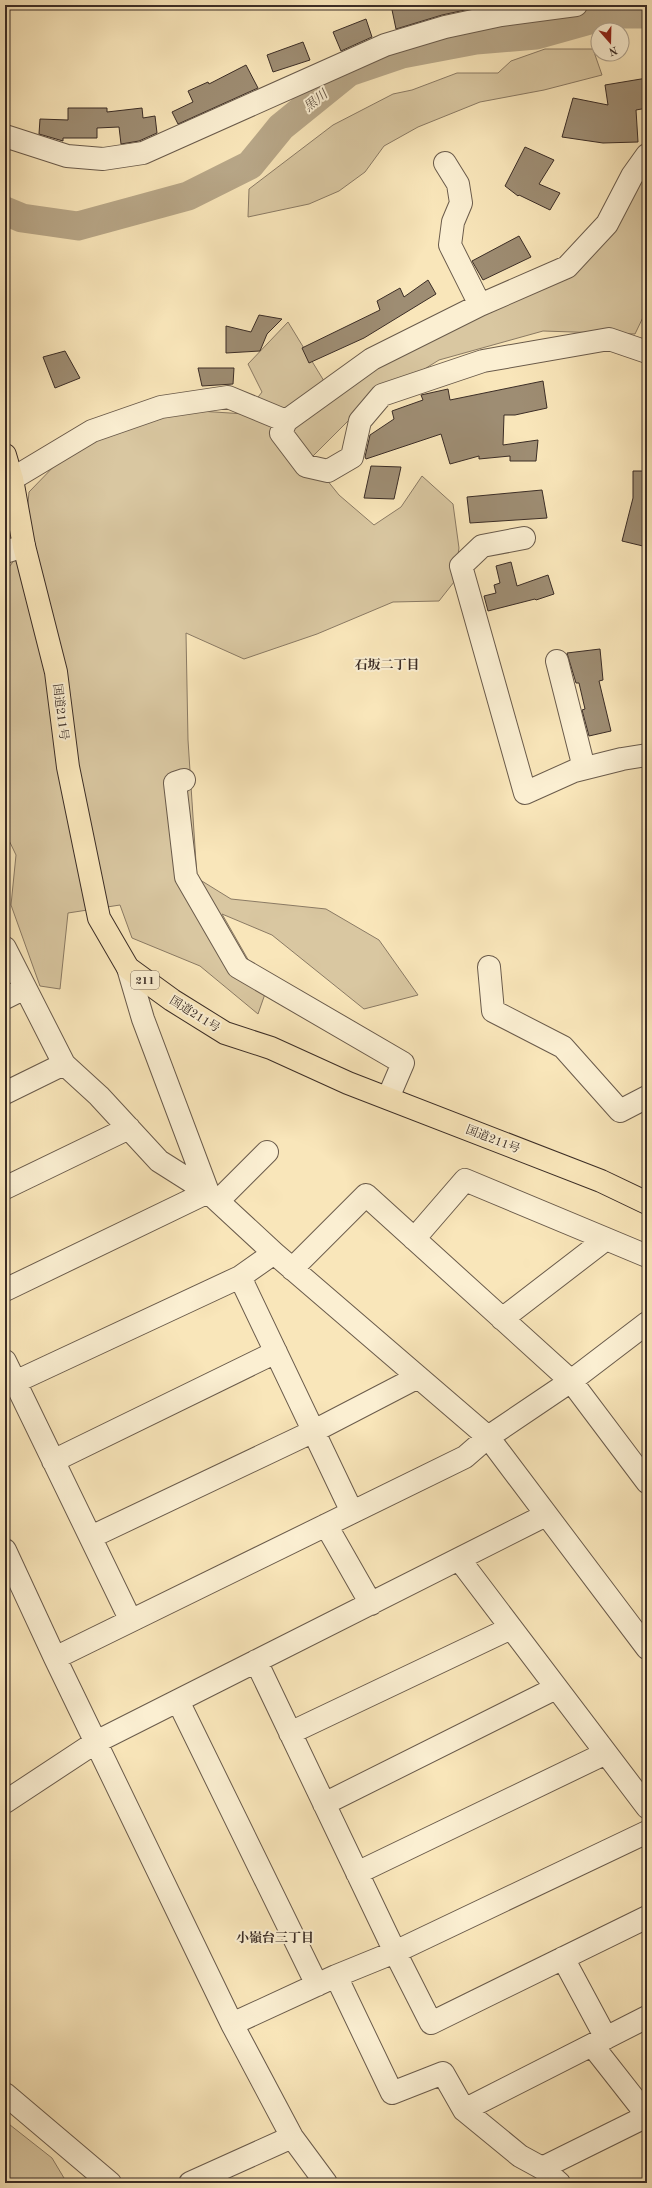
<svg xmlns="http://www.w3.org/2000/svg" width="652" height="2188" viewBox="0 0 652 2188" font-family="'Old Standard TT','Noto Serif JP',serif">
  <style>
    .green { fill: #d9c7a1; stroke: #8a7a64 }
    .lines { fill: none; stroke-linecap: round; stroke-linejoin: round }
    .river { stroke: #b8a788; stroke-width: 29 }
    .building { fill: #9e8d73; stroke: #3b2d26 }
    .minor-casing { stroke: #6a5b4b; stroke-width: 24 }
    .highway-casing { stroke: #3b2d26; stroke-width: 24 }
    .minor { stroke: #fbefd2; stroke-width: 22 }
    .highway { stroke: #f9e6ba; stroke-width: 22 }
    .labels { text-anchor: middle; stroke-width: 4; stroke-linejoin: round; paint-order: stroke }
    .shield { fill: #fbefd2; stroke: #75675a; stroke-width: 1 }
    .shield-label { font-size: 11px; font-weight: bold; fill: #3b2d26 }
    .street-label { font-size: 12px; fill: #3b2d26; stroke: #fbefd2 }
    .water-label { font-size: 13px; font-style: italic; fill: #605243; stroke: #fbefd2 }
    .neighbourhood-label { font-size: 13px; font-weight: bold; fill: #3b2d26; stroke: #fbefd2 }
  </style>
  <rect width="100%" height="100%" fill="#f9e6ba"/>
  <filter id="stains"><feTurbulence type="fractalNoise" baseFrequency=".005" numOctaves="4"/><feColorMatrix values="0 0 0 0 .2 0 0 0 0 .09 0 0 0 0 .02 0 0 0 .5 -.17"/></filter>
  <radialGradient id="worn" r=".72"><stop offset=".6" stop-color="#630" stop-opacity="0"/><stop offset="1" stop-color="#630" stop-opacity=".3"/></radialGradient>
  <path class="green" d="M 545,49 L 593,49 L 602,75 L 544,90 L 480,102 L 418,127 L 384,146 L 365,172 L 339,191 L 309,204 L 248,217 L 249,189 L 333,125 L 393,94 L 412,90 L 457,73 L 498,73 L 511,61 Z
    M 647,161 L 647,309 L 635,334 L 543,331 L 439,360 L 360,409 L 310,459 L 339,495 L 374,525 L 401,507 L 422,476 L 453,504 L 459,548 L 454,582 L 439,601 L 393,602 L 317,634 L 244,659 L 186,633 L 188,740 L 197,878 L 231,899 L 326,909 L 379,940 L 418,995 L 364,1009 L 272,935 L 222,914 L 266,991 L 258,1014 L 200,966 L 132,938 L 120,905 L 68,913 L 60,989 L 40,986 L 11,905 L 16,855 L 5,832 L 5,573 L 24,546 L 29,492 L 93,426 L 184,410 L 245,414 L 262,392 L 248,364 L 288,322 L 324,381 L 559,266 Z
    M 5,2121 L 52,2158 L 67,2183 L 5,2183 Z"/>
  <g class="lines">
    <path class="river" d="M 5,211 L 22,218 L 78,226 L 188,196 L 250,165 L 281,127 L 349,72 L 402,54 L 476,40 L 536,35 L 611,14 L 647,14"/>
  </g>
  <path class="building" d="M 391,5 L 488,5 L 442,15 L 396,29 Z
    M 366,19 L 372,37 L 341,51 L 333,32 Z
    M 303,42 L 310,60 L 273,72 L 267,55 Z
    M 246,65 L 258,88 L 178,124 L 172,112 L 193,102 L 188,91 L 208,82 L 209,84 Z
    M 647,78 L 647,108 L 636,110 L 638,142 L 603,143 L 562,137 L 573,98 L 608,105 L 605,85 Z
    M 68,108 L 107,108 L 107,112 L 142,108 L 143,118 L 155,116 L 157,133 L 139,141 L 121,144 L 119,127 L 97,128 L 97,138 L 63,138 L 63,141 L 39,134 L 40,119 L 68,120 Z
    M 525,147 L 554,160 L 539,184 L 560,193 L 550,210 L 519,195 L 518,196 L 505,186 Z
    M 519,236 L 531,257 L 483,280 L 472,261 Z
    M 428,280 L 436,294 L 364,338 L 309,363 L 302,348 L 380,310 L 377,301 L 400,288 L 404,297 Z
    M 259,315 L 282,319 L 267,334 L 260,351 L 226,353 L 226,326 L 251,332 Z
    M 65,351 L 80,378 L 55,388 L 43,357 Z
    M 198,368 L 234,368 L 233,384 L 202,386 Z
    M 543,381 L 547,408 L 515,415 L 504,415 L 503,445 L 538,440 L 536,461 L 510,461 L 510,456 L 479,459 L 479,456 L 450,464 L 441,434 L 366,459 L 365,457 L 370,435 L 394,419 L 392,411 L 423,400 L 421,395 L 448,389 L 450,400 Z
    M 371,466 L 401,467 L 394,499 L 364,498 Z
    M 633,471 L 647,471 L 647,547 L 622,541 L 633,498 Z
    M 542,490 L 547,518 L 470,523 L 467,497 Z
    M 511,562 L 517,586 L 548,575 L 554,594 L 536,600 L 535,599 L 488,611 L 484,596 L 496,593 L 494,585 L 500,583 L 496,566 Z
    M 600,649 L 603,680 L 599,681 L 611,731 L 589,736 L 582,710 L 585,709 L 579,683 L 576,683 L 567,653 Z"/>
  <g class="lines">
    <defs>
      <path id="minor" d="M 5,136 L 67,156 L 103,159 L 143,153 L 385,45 L 445,27 L 501,15 L 576,5
        M 647,155 L 632,176 L 607,224 L 567,267 L 480,305 L 372,359 L 286,421 L 281,433 L 306,466 L 328,471 L 352,457 L 360,421 L 382,395 L 483,361 L 609,339 L 647,352
        M 445,163 L 458,184 L 461,203 L 453,222 L 450,245 L 480,305
        M 12,479 L 92,431 L 161,407 L 228,397 L 286,421
        M 524,538 L 482,546 L 461,566 L 525,793 L 574,771 L 622,759 L 647,755
        M 5,552 L 24,546
        M 557,661 L 584,768
        M 184,780 L 175,783 L 186,877 L 238,967 L 403,1063 L 388,1098
        M 5,948 L 64,1064 L 99,1096 L 159,1161 L 208,1192
        M 489,967 L 493,1011 L 563,1047 L 620,1111 L 647,1097
        M 128,968 L 143,1019 L 208,1192 L 274,1253 L 488,1437 L 647,1648
        M 5,998 L 25,988
        M 5,1093 L 64,1064
        M 5,1188 L 129,1128
        M 218,1201 L 267,1152
        M 414,1239 L 465,1180 L 647,1256
        M 292,1269 L 366,1195 L 571,1381 L 647,1482
        M 240,1277 L 352,1512
        M 5,1290 L 208,1192
        M 502,1319 L 606,1239
        M 5,1361 L 130,1619
        M 15,1382 L 240,1277 L 274,1253
        M 53,1461 L 276,1352
        M 326,1525 L 371,1604
        M 91,1537 L 314,1431 L 418,1377
        M 5,1550 L 55,1658 L 232,2024 L 292,2137 L 326,2183
        M 459,1559 L 647,1807
        M 55,1658 L 465,1457 L 488,1437 L 571,1381 L 647,1323
        M 256,1661 L 395,1952 L 431,2023 L 647,1917
        M 178,1701 L 317,1985
        M 290,1733 L 511,1628
        M 5,1802 L 96,1742 L 546,1515
        M 324,1804 L 556,1688
        M 357,1873 L 606,1753
        M 563,1958 L 606,2038
        M 336,1976 L 392,2093 L 443,2073 L 464,2110 L 520,2156 L 542,2168 L 559,2183
        M 232,2024 L 336,1976 L 395,1952 L 647,1832
        M 592,2045 L 647,2115
        M 5,2094 L 110,2183
        M 464,2110 L 647,2017
        M 542,2168 L 647,2116
        M 190,2183 L 292,2137"/>
      <path id="highway" d="M 5,455 L 12,479 L 24,546 L 56,672 L 68,767 L 99,918 L 128,968 L 172,1000 L 225,1033 L 271,1048 L 348,1083 L 601,1181 L 647,1203"/>
    </defs>
    <use href="#minor" class="minor-casing"/>
    <use href="#highway" class="highway-casing"/>
    <use href="#minor" class="minor"/>
    <use href="#highway" class="highway"/>
  </g>
  <g class="labels">
    <rect class="shield" x="131" y="971" width="28" height="18" rx="3"/>
    <g class="shield-label">
      <text x="145" y="984">211</text>
    </g>
    <g class="street-label">
      <text transform="translate(61 712) rotate(83)" y="4">国道211号</text>
      <text transform="translate(195 1014) rotate(32)" y="4">国道211号</text>
      <text transform="translate(493 1139) rotate(21)" y="4">国道211号</text>
    </g>
    <g class="water-label">
      <text transform="translate(315 100) rotate(-39)" y="5">黒川</text>
    </g>
    <g class="neighbourhood-label">
      <text x="387" y="669">石坂二丁目</text>
      <text x="275" y="1942">小嶺台三丁目</text>
    </g>
  </g>
  <rect width="652" height="2188" fill="none" stroke="#f9e6ba" stroke-width="20"/>
  <rect x="6" y="6" width="640" height="2176" fill="none" stroke="#3b2d26" stroke-width="2"/>
  <rect x="10" y="10" width="632" height="2168" fill="none" stroke="#3b2d26"/>
  <g transform="translate(610 42) rotate(160)"><circle r="19" fill="#fbefd2" stroke="#aea18d"/>
  <path d="M0-3L7 15L0 10L-7 15Z" fill="#8f2418"/>
  <text y="-6" font-size="11" font-weight="bold" text-anchor="middle" fill="#3b2d26">N</text>
  </g>
  <rect width="100%" height="100%" filter="url(#stains)"/>
  <rect width="100%" height="100%" fill="url(#worn)"/>
</svg>
